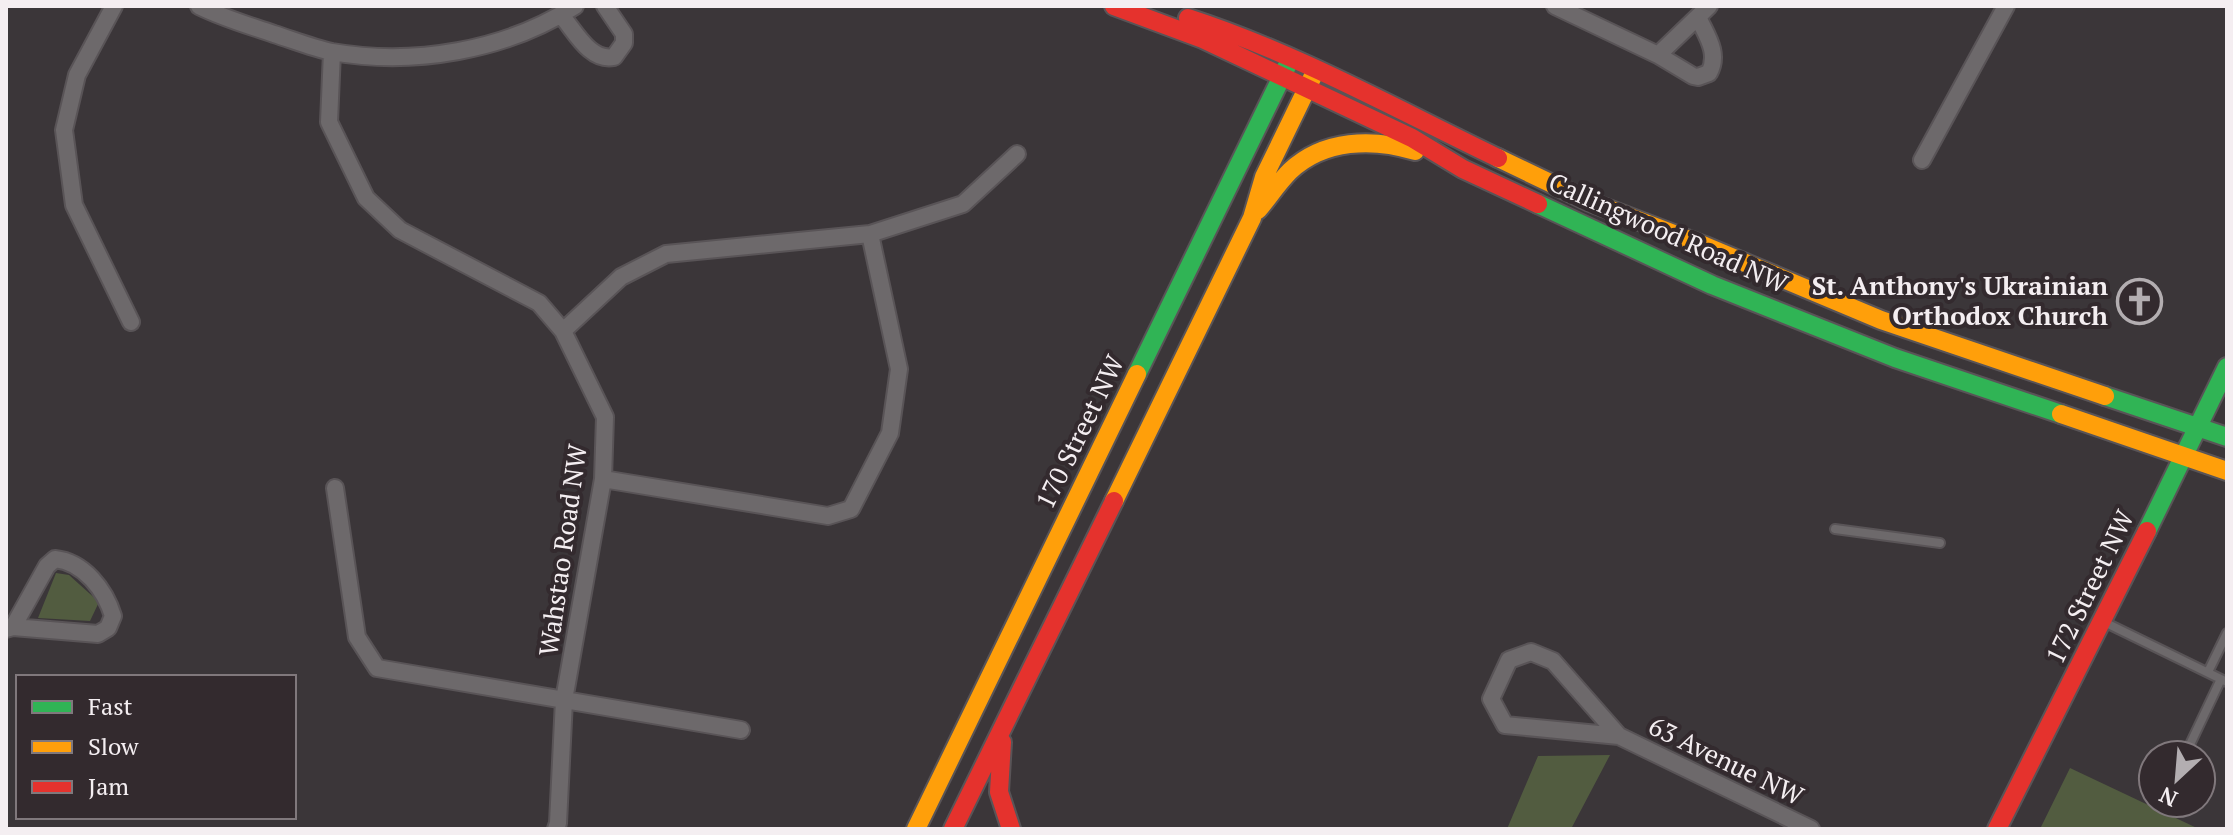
<svg xmlns="http://www.w3.org/2000/svg" width="2233" height="835" viewBox="0 0 2233 835" font-family="'PT Serif',serif">
  <style>
    .green { fill: #525c40 }
    .lines { fill: none; stroke-linecap: round; stroke-linejoin: round }
    .lane-casing { stroke: #595457; stroke-width: 12 }
    .street-casing { stroke: #595457; stroke-width: 20 }
    .fast-casing { stroke: #595457; stroke-width: 22 }
    .slow-casing { stroke: #595457; stroke-width: 22 }
    .jam-casing { stroke: #595457; stroke-width: 22 }
    .lane { stroke: #6d696b; stroke-width: 8 }
    .street { stroke: #6d696b; stroke-width: 16 }
    .fast { stroke: #30b455; stroke-width: 18 }
    .slow { stroke: #ff9f0a; stroke-width: 18 }
    .jam { stroke: #e5322d; stroke-width: 18 }
    .labels { text-anchor: middle; stroke-width: 8; stroke-linejoin: round; paint-order: stroke }
    .street-label { font-size: 26px; fill: #f4eef1; stroke: #332a2e }
    .poi-label { font-size: 26px; font-weight: bold; fill: #f4eef1; stroke: #332a2e; text-anchor: end }
  </style>
  <rect width="100%" height="100%" fill="#3b3639"/>
  <path class="green" d="M 56,573 L 69,575 L 99,602 L 90,621 L 38,618 Z
    M 1610,755 L 1571,829 L 1507,829 L 1538,756 Z
    M 2070,768 L 2199,829 L 2040,829 Z"/>
  <g class="lines">
    <defs>
      <path id="lane" d="M 1835,529 L 1940,543
        M 2104,622 L 2227,682
        M 2208,672 L 2227,633
        M 2185,755 L 2221,679"/>
      <path id="street" d="M 114,6 L 77,75 L 64,130 L 74,205 L 131,322
        M 199,6 C 223,18 248,25 274,34 C 293,40 313,48 332,52 C 414,66 505,51 575,6
        M 1555,6 L 1658,55 L 1709,6
        M 561,15 C 575,31 590,62 614,57 L 624,43 L 624,34 L 605,6
        M 332,52 L 329,122 L 366,198 L 400,230 L 539,303 L 563,331 L 605,417 L 603,479 L 564,700 L 558,823 L 556,829
        M 1658,55 L 1693,76 L 1698,77 L 1709,73 C 1720,53 1706,35 1698,17
        M 1922,160 L 2006,6
        M 563,331 L 621,277 L 666,254 L 870,234 L 963,204 L 1017,154
        M 603,479 L 828,516 L 851,509 L 890,433 L 899,369 L 870,234
        M 335,488 L 357,637 L 377,668 L 741,730
        M 6,629 L 13,627 L 98,634 L 108,628 L 113,616 C 105,590 84,562 55,559 L 47,566 L 13,627
        M 1531,652 L 1553,661 L 1619,736 L 1505,725 L 1491,699 L 1509,660 Z
        M 1619,736 L 1811,829"/>
      <path id="fast" d="M 1538,204 L 1712,285 L 1895,358 L 2061,414
        M 1137,374 L 1288,64
        M 2105,396 L 2227,437
        M 2147,531 L 2227,367"/>
      <path id="slow" d="M 1498,158 L 1590,202 L 1705,246 L 1881,320 L 2105,396
        M 1258,210 C 1269,197 1278,183 1290,171 C 1324,139 1373,138 1415,151
        M 2061,414 L 2227,471
        M 1114,501 L 1252,218 L 1264,177 L 1313,76
        M 916,829 L 1137,374"/>
      <path id="jam" d="M 1114,6 L 1203,39 L 1412,138 L 1463,169 L 1538,204
        M 1188,18 C 1296,53 1396,109 1498,158
        M 1002,742 L 999,792 L 1011,829
        M 953,829 L 1114,501
        M 1997,829 L 2147,531"/>
    </defs>
    <use href="#lane" class="lane-casing"/>
    <use href="#street" class="street-casing"/>
    <use href="#fast" class="fast-casing"/>
    <use href="#slow" class="slow-casing"/>
    <use href="#jam" class="jam-casing"/>
    <use href="#lane" class="lane"/>
    <use href="#street" class="street"/>
    <use href="#fast" class="fast"/>
    <use href="#slow" class="slow"/>
    <use href="#jam" class="jam"/>
  </g>
  <defs>
    <symbol id="church-ring" viewBox="-11 -11 22 22"><circle r="9.5" fill="#332a2e" stroke="#b3aeb1" stroke-width="1.5"/><path d="M-1.2-6h2.4v3.5h3.3v2.4h-3.3V6h-2.4V-.1h-3.3v-2.4h3.3Z" fill="#b3aeb1"/></symbol>
  </defs>
  <g fill-rule="evenodd">
    <use href="#church-ring" x="2114" y="276" width="51" height="51"/>
  </g>
  <g class="labels">
    <g class="street-label">
      <text transform="translate(1668 233) rotate(24)" y="9">Callingwood Road NW</text>
      <text transform="translate(1080 432) rotate(-64)" y="9">170 Street NW</text>
      <text transform="translate(563 550) rotate(-82)" y="9">Wahstao Road NW</text>
      <text transform="translate(2090 587) rotate(-64)" y="9">172 Street NW</text>
      <text transform="translate(1726 761) rotate(26)" y="9">63 Avenue NW</text>
    </g>
    <g class="poi-label">
      <text x="2108" y="295">St. Anthony's Ukrainian<tspan x="2108" dy="30">Orthodox Church</tspan></text>
    </g>
  </g>
  <rect width="2233" height="835" fill="none" stroke="#f4eef1" stroke-width="16"/>
  <rect x="16" y="675" width="280" height="144" fill="#332a2e" stroke="#80787c" stroke-width="2"/>
  <rect x="32" y="701" width="40" height="12" fill="#30b455" stroke="#80787c" stroke-width="2"/>
  <text x="88" y="715" font-size="24" fill="#f4eef1">Fast</text>
  <rect x="32" y="741" width="40" height="12" fill="#ff9f0a" stroke="#80787c" stroke-width="2"/>
  <text x="88" y="755" font-size="24" fill="#f4eef1">Slow</text>
  <rect x="32" y="781" width="40" height="12" fill="#e5322d" stroke="#80787c" stroke-width="2"/>
  <text x="88" y="795" font-size="24" fill="#f4eef1">Jam</text>
  <g transform="translate(2177 779) rotate(206)"><circle r="38" fill="#332a2e" stroke="#80787c" stroke-width="2"/>
  <path d="M0-6L14 30L0 20L-14 30Z" fill="#b3aeb1"/>
  <text y="-12" font-size="22" font-weight="bold" text-anchor="middle" fill="#f4eef1">N</text>
  </g>
</svg>
